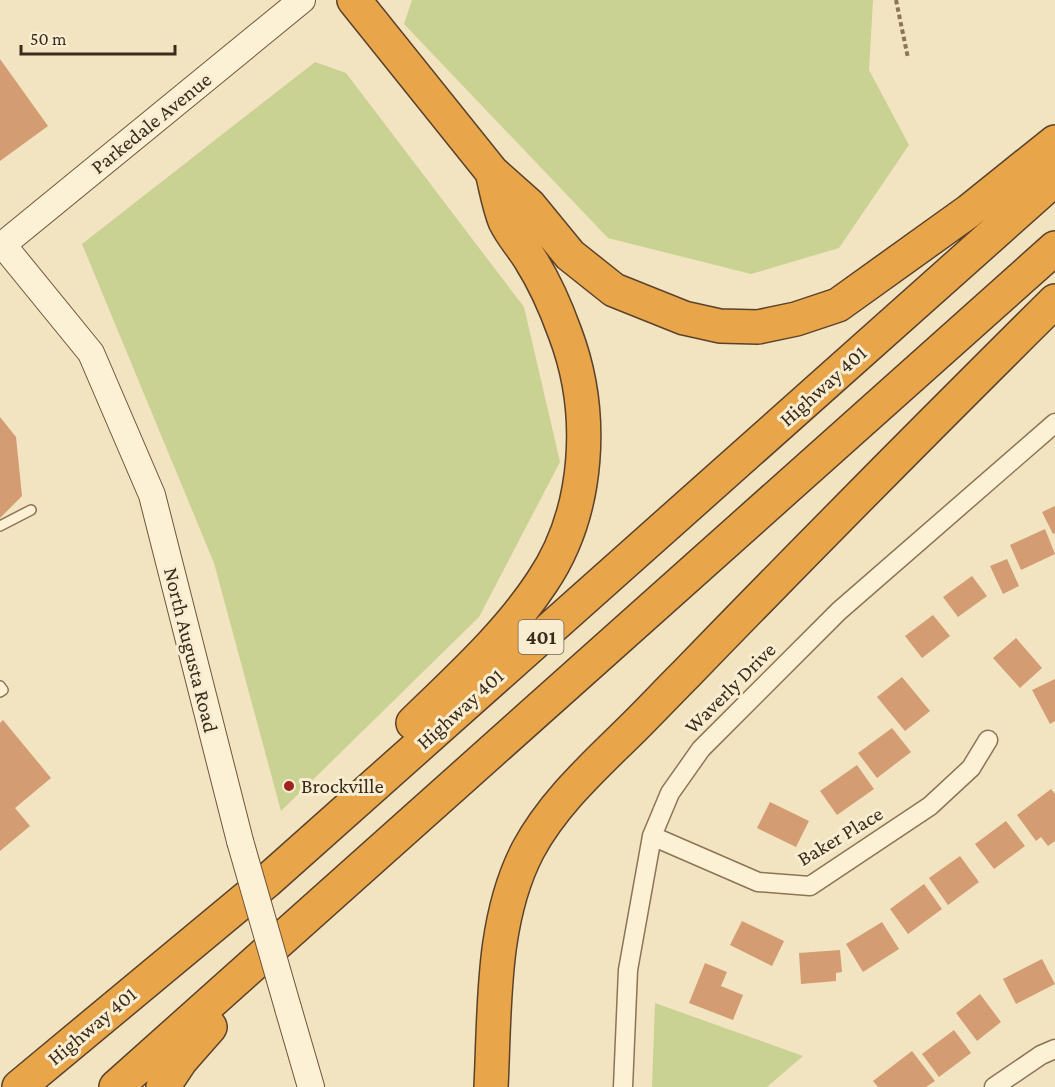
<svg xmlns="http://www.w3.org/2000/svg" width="1055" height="1087" viewBox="0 0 1055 1087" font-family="'Crimson Pro',serif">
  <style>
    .green { fill: #c9d193 }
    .building { fill: #d39c73 }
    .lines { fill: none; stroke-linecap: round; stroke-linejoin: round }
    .service-casing { stroke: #8d7456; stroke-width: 12 }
    .minor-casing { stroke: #8d7456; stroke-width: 21 }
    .secondary-casing { stroke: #6f553a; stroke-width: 28 }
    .motorway-casing { stroke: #5a422b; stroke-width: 36 }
    .path { stroke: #8d7456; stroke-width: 4; stroke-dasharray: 4.5 3; stroke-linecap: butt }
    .service { stroke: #fcf0d5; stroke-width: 9 }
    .minor { stroke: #fcf0d5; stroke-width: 18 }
    .secondary { stroke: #fcf0d5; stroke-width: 26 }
    .motorway { stroke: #e9a549; stroke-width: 33 }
    .secondary-bridge-casing { stroke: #6f553a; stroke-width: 28; stroke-linecap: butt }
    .secondary-bridge { stroke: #fcf0d5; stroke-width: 26 }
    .poi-dot { fill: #a12121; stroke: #f8edd1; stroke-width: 2 }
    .labels { text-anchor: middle; stroke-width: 6; stroke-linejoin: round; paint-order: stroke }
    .shield { fill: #f8edd1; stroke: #746552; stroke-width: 1.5 }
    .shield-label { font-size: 20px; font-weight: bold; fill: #3b2b1c }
    .street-label { font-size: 21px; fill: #3b2b1c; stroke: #f8edd1 }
    .poi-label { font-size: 21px; fill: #3b2b1c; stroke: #f8edd1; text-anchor: start }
  </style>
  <rect width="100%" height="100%" fill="#f2e4c0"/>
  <path class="green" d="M 412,0 L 873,0 L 869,70 L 909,145 L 839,248 L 751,274 L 608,238 L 404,24 Z
    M 315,62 L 346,73 L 524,307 L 560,462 L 479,617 L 281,811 L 214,563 L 82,244 Z
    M 655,1003 L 803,1056 L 767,1087 L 652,1087 Z"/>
  <path class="building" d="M 0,59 L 48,126 L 0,161 Z
    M 0,417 L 16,437 L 22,496 L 0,518 Z
    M 1055,506 L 1055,533 L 1053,534 L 1042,512 Z
    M 1045,529 L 1055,554 L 1021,570 L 1010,545 Z
    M 1007,559 L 1019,586 L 1003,594 L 990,566 Z
    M 972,576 L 987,596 L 958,617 L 943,597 Z
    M 933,615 L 950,636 L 922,658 L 905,636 Z
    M 1016,638 L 1042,668 L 1020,688 L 993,658 Z
    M 902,677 L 930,711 L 905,731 L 877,697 Z
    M 1055,679 L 1055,721 L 1050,724 L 1032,690 Z
    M 3,720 L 51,778 L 15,808 L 30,826 L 0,851 L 0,723 Z
    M 892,728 L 911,752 L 877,778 L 858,753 Z
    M 857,765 L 874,789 L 837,815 L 820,791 Z
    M 1051,789 L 1055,794 L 1055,841 L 1048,846 L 1041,837 L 1036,841 L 1017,815 Z
    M 770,802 L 809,821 L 796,847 L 757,828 Z
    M 1006,821 L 1025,846 L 994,869 L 975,844 Z
    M 960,856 L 979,882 L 948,905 L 929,878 Z
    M 924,884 L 942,909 L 908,934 L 890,909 Z
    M 742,921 L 784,941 L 772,966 L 730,945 Z
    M 882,922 L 899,949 L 863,972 L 846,944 Z
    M 840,950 L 842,972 L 836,973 L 836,981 L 801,984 L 799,953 Z
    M 1042,959 L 1055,984 L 1016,1004 L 1003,979 Z
    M 705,963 L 727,972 L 721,986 L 743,995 L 733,1020 L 689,1003 Z
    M 980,994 L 1001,1022 L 977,1041 L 956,1013 Z
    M 954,1030 L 971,1053 L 939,1077 L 922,1054 Z
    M 912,1051 L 935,1081 L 926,1087 L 878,1087 L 873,1081 Z"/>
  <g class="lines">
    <defs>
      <path id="service" d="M 0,526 L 31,510
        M 0,686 L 3,690 L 0,692"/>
      <path id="minor" d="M 652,836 L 758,882 L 810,886 L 930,806 L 971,768 L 988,740
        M 623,1087 L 628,970 L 652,836 L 670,793 L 701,749 L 839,611 L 1055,423
        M 994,1087 L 1041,1055 L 1055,1049"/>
      <path id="secondary" d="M 3,245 L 91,353 L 152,495 L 240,841
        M 0,247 L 302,0
        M 288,1008 L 311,1087"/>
      <path id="motorway" d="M 354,0 L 492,172 L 529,205 L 570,255 L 614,290 L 684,318 L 720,326 L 758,327 L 796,319 L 838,305 L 969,211 L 1055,142
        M 413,723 C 458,679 507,635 542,582 C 590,511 595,412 565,333 C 556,308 544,281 530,259 C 522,246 511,234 505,221 C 499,206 496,188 492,172
        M 19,1087 L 267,881 L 1055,179
        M 116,1087 L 1055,248
        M 163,1087 L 181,1060 L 210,1027
        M 491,1087 C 495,1009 491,921 528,850 C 555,800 598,763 637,724 C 653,708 669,691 686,674 C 808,548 931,424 1055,301"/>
    </defs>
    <use href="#service" class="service-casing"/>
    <use href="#minor" class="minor-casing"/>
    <use href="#secondary" class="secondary-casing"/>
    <use href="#motorway" class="motorway-casing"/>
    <path class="path" d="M 896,0 L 908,58"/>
    <use href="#service" class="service"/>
    <use href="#minor" class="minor"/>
    <use href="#secondary" class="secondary"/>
    <use href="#motorway" class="motorway"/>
    <defs>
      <path id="secondary-bridge" d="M 240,841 L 288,1008"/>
    </defs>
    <use href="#secondary-bridge" class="secondary-bridge-casing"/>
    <use href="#secondary-bridge" class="secondary-bridge"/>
  </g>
  <circle class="poi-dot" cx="289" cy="786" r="6"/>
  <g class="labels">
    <rect class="shield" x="518.5" y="620" width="45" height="34" rx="4.5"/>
    <g class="shield-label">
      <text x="541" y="644">401</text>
    </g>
    <g class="street-label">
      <text transform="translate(151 123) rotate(-39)" y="7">Parkedale Avenue</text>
      <text transform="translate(823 386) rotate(-42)" y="7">Highway 401</text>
      <text transform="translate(191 650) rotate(76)" y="7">North Augusta Road</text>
      <text transform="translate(730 688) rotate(-45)" y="7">Waverly Drive</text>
      <text transform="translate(460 709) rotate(-42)" y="7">Highway 401</text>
      <text transform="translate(840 836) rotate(-31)" y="7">Baker Place</text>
      <text transform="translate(92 1026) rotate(-40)" y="7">Highway 401</text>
    </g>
    <g class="poi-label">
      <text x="301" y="793">Brockville</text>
    </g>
  </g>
  <path d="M21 45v9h154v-9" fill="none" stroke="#3b2b1c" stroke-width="3"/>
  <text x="30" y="45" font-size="18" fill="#3b2b1c" stroke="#f8edd1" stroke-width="4.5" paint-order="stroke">50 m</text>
</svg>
